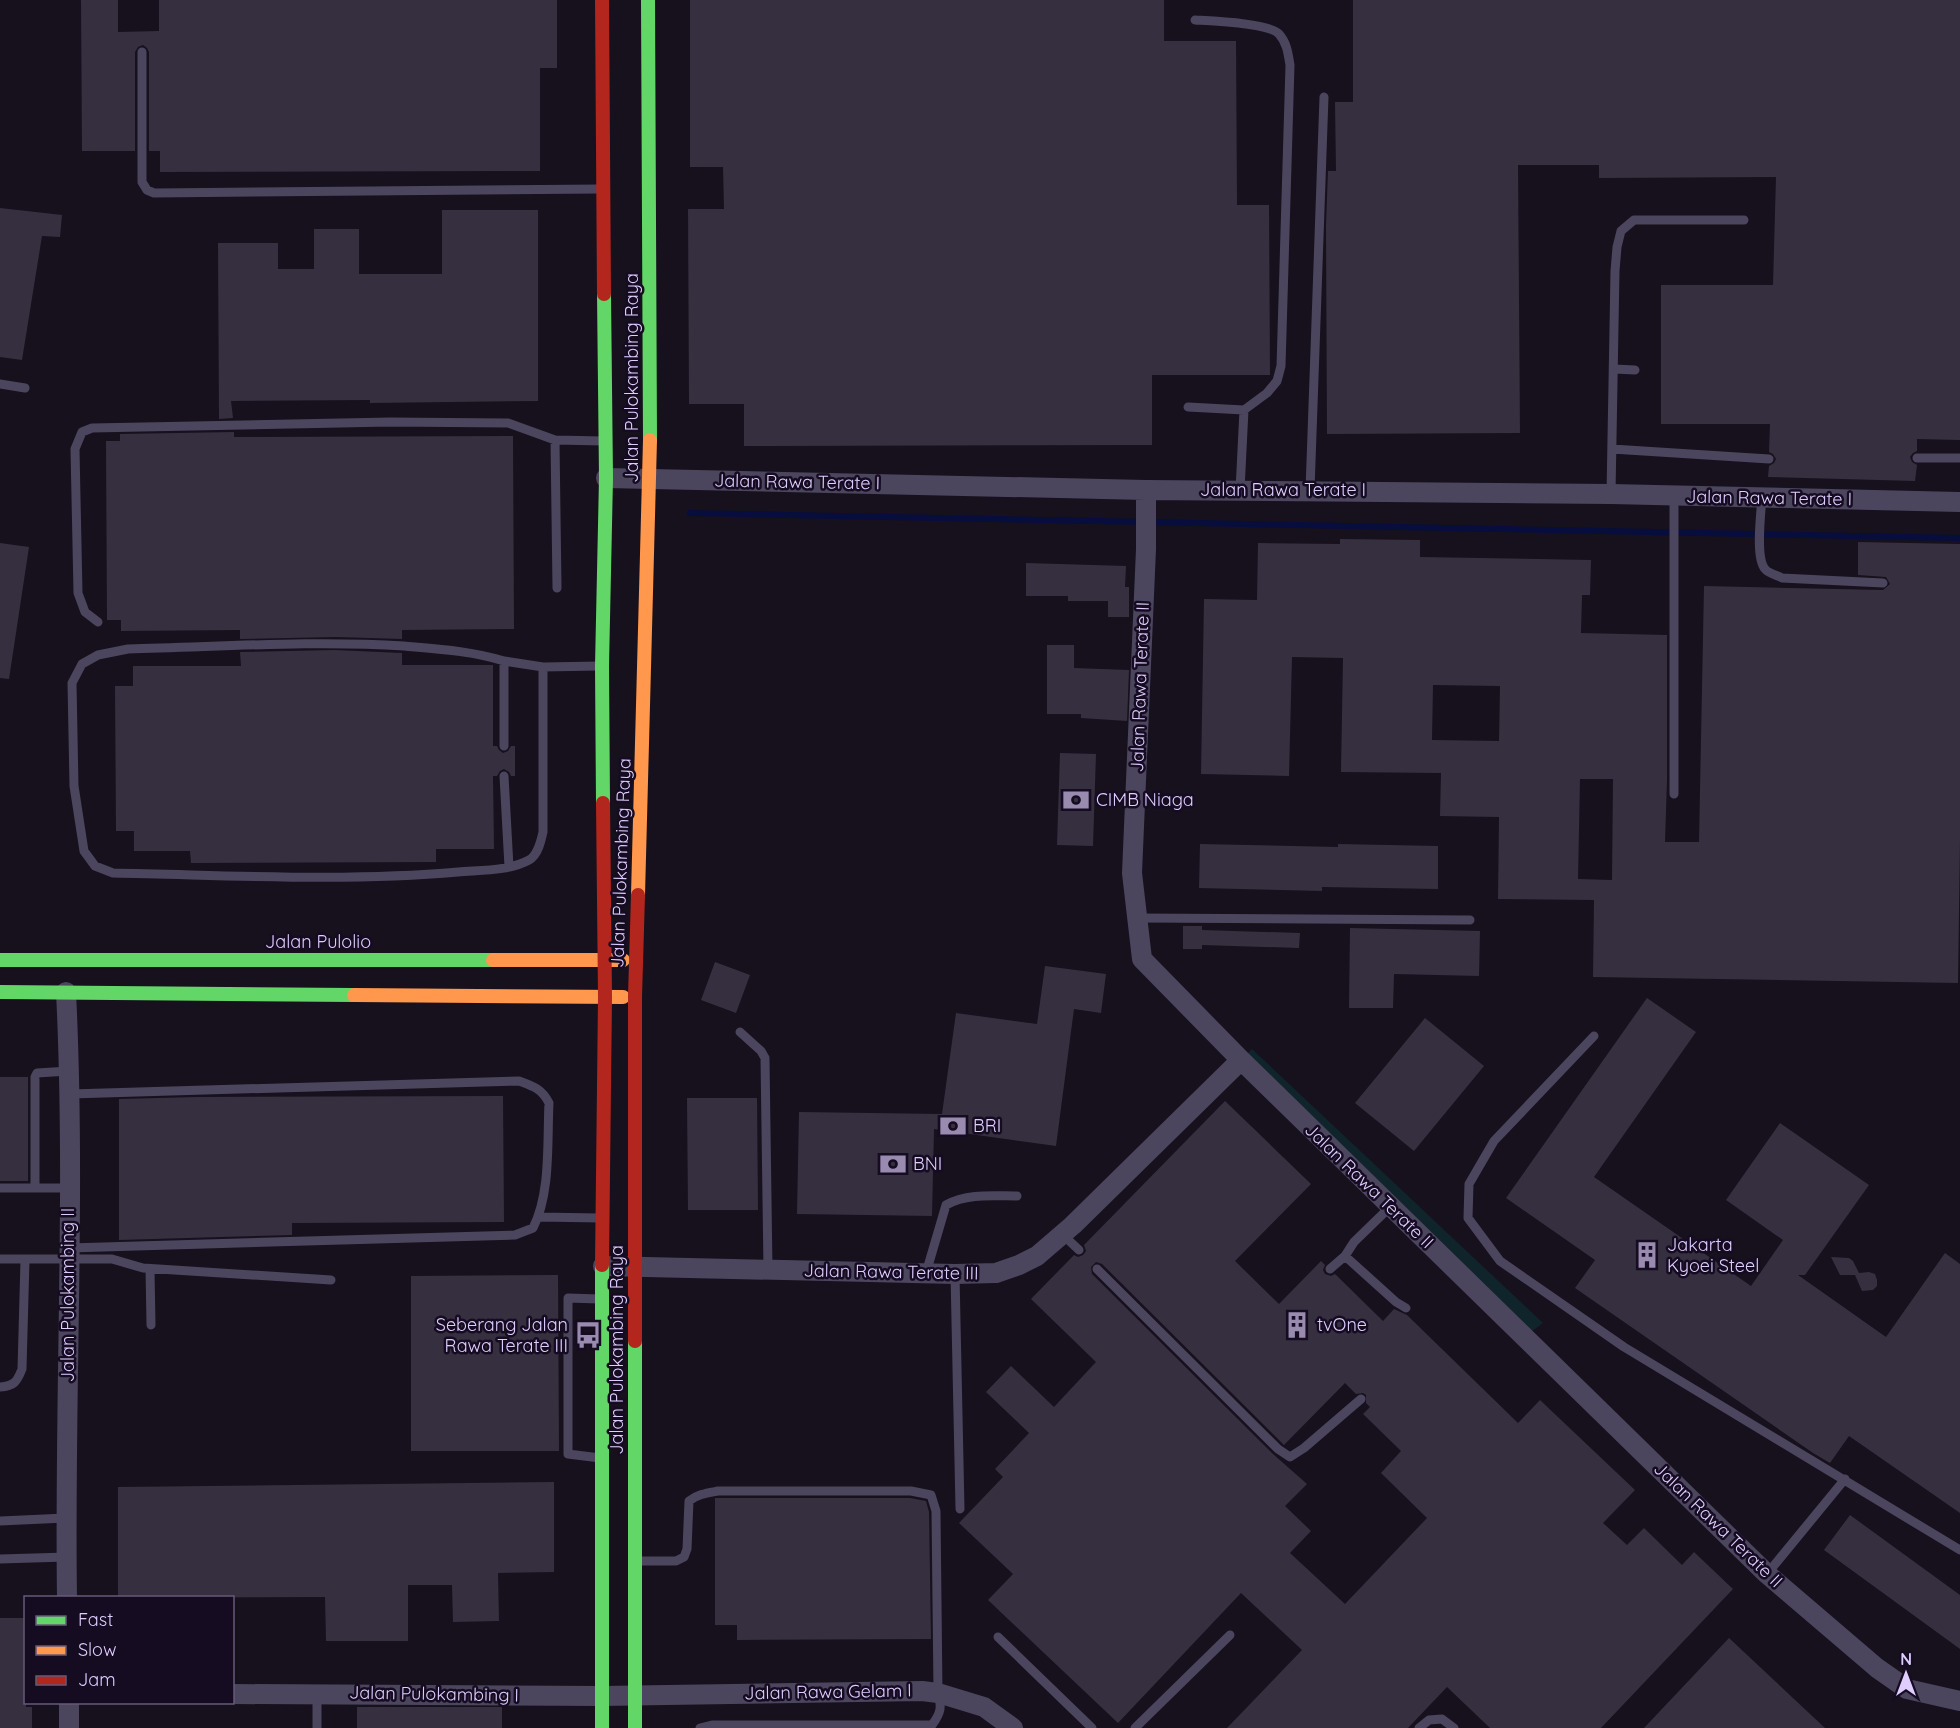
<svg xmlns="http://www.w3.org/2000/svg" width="1960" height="1728" viewBox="0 0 1960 1728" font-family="Quicksand,sans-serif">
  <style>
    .green { fill: #10242b }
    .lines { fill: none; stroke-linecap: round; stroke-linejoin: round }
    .stream { stroke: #070e3e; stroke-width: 6 }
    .building { fill: #362f3f; fill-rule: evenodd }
    .lane { stroke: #4c455e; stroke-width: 9 }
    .street { stroke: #4c455e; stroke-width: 20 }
    .fast { stroke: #63d668; stroke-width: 14 }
    .slow { stroke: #ff974d; stroke-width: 14 }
    .jam { stroke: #b3261e; stroke-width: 14 }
    .labels { text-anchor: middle; stroke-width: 5; stroke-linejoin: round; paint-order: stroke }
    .street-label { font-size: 18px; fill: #dfcdff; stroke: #150c22 }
    .poi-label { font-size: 18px; fill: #dfcdff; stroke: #150c22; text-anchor: start }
  </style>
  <rect width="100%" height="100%" fill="#16111d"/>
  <path class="green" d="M 1252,1049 L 1543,1323 L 1524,1337 L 1241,1060 Z"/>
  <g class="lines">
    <path class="stream" d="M 690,513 L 1960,538"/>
  </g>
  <path class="building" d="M 81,0 L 118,0 L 118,32 L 159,31 L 159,0 L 557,0 L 557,68 L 540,68 L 540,171 L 160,172 L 160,151 L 149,151 L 149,52 L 147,48 L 143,45 L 138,47 L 135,52 L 135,151 L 82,151 Z
    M 690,0 L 1164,0 L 1164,41 L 1236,41 L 1237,205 L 1269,205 L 1270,375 L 1152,375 L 1152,445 L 744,446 L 744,404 L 689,404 L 688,209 L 724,209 L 723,167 L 690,167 Z
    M 1353,0 L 1960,0 L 1960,440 L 1917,439 L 1917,451 L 1913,453 L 1910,457 L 1912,462 L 1917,465 L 1915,481 L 1768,477 L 1769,466 L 1774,463 L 1776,459 L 1773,454 L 1769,452 L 1770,424 L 1661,424 L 1661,285 L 1773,285 L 1776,177 L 1599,178 L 1599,165 L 1518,165 L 1520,433 L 1327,434 L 1326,225 L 1328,171 L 1336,171 L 1335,102 L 1353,102 Z
    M 0,208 L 62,215 L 60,237 L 42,236 L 22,360 L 0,357 Z
    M 442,210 L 538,210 L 538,401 L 370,403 L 370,400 L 231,401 L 233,418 L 219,419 L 218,243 L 278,243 L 278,269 L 314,269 L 314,229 L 359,229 L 359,274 L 442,274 Z
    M 234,432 L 234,437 L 513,436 L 514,629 L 402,630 L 402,639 L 336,637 L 240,639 L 240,630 L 121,631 L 121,620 L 107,620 L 106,441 L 120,441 L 120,434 Z
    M 1340,539 L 1420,540 L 1420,557 L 1591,560 L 1590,595 L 1582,595 L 1581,633 L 1667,635 L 1667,780 L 1665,842 L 1699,842 L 1704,586 L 1883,590 L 1890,584 L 1886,577 L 1858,575 L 1858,542 L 1960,544 L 1960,840 L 1958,983 L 1593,977 L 1594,900 L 1498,899 L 1499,817 L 1440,816 L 1441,773 L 1341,772 L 1343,658 L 1292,657 L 1289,776 L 1201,774 L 1204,599 L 1257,600 L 1258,543 L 1340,544 ZM 1433,685 L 1500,686 L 1499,741 L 1432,740 ZM 1580,779 L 1613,779 L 1612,880 L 1578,879 Z
    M 0,543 L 29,547 L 9,679 L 0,678 Z
    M 1026,563 L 1126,566 L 1125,587 L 1129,587 L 1129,617 L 1108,617 L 1108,601 L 1068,601 L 1068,596 L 1026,596 Z
    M 1047,645 L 1074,645 L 1074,668 L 1129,670 L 1127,721 L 1081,718 L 1081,714 L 1047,714 Z
    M 335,650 L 402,653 L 402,665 L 493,665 L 493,746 L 497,746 L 499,750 L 503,753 L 508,751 L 511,746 L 515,746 L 515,776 L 511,776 L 509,772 L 504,769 L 500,771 L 497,776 L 493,776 L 494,849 L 436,849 L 436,862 L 191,863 L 190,851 L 134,851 L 134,831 L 116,831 L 115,686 L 133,686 L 133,666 L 241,666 L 240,652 Z
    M 1060,753 L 1096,754 L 1093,846 L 1057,845 Z
    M 1200,844 L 1338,847 L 1338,844 L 1438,846 L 1438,889 L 1322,887 L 1322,891 L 1199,888 Z
    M 1183,926 L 1202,926 L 1202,930 L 1300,933 L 1299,948 L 1202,945 L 1202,949 L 1183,949 Z
    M 1350,928 L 1480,931 L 1479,976 L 1394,974 L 1393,1008 L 1349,1008 Z
    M 715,962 L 750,975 L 736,1013 L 701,1000 Z
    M 1045,966 L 1106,974 L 1101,1013 L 1074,1009 L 1056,1146 L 934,1129 L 932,1216 L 797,1214 L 799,1112 L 942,1114 L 956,1013 L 1037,1024 Z
    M 1647,998 L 1696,1032 L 1594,1177 L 1751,1286 L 1783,1240 L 1726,1200 L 1780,1123 L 1869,1185 L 1805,1275 L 1798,1275 L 1886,1337 L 1945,1253 L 1960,1264 L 1960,1513 L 1849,1436 L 1830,1463 L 1813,1453 L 1575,1288 L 1595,1260 L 1506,1198 Z
    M 1425,1018 L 1484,1066 L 1414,1151 L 1355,1103 Z
    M 0,1077 L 28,1077 L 28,1181 L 0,1181 Z
    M 503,1096 L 504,1222 L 292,1223 L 292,1235 L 119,1240 L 119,1099 L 197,1097 Z
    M 687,1098 L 757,1098 L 758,1210 L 688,1210 Z
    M 1225,1101 L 1311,1184 L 1235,1261 L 1279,1304 L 1321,1261 L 1325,1265 L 1323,1270 L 1325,1274 L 1331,1276 L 1335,1274 L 1383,1321 L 1394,1309 L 1407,1315 L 1518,1423 L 1540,1400 L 1635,1490 L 1603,1523 L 1627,1545 L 1644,1528 L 1682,1565 L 1694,1552 L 1733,1589 L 1601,1728 L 1490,1728 L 1447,1687 L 1408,1728 L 1227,1728 L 1302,1650 L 1241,1593 L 1118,1723 L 988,1600 L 1013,1574 L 959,1523 L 1003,1477 L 995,1469 L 1029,1433 L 986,1392 L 1011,1366 L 1054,1407 L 1096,1362 L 1031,1299 L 1074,1255 L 1078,1257 L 1083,1255 L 1086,1251 L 1084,1245 ZM 1096,1262 L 1102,1264 L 1284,1445 L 1345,1383 L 1356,1394 L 1363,1393 L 1366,1395 L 1366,1403 L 1370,1407 L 1363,1414 L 1401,1451 L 1381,1473 L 1427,1518 L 1345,1604 L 1290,1553 L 1311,1531 L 1285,1506 L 1307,1484 L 1273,1454 L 1092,1274 L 1091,1267 Z
    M 1831,1257 L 1849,1258 L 1853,1261 L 1859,1273 L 1869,1272 L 1875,1274 L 1877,1280 L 1877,1286 L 1873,1290 L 1862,1291 L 1855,1275 L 1840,1275 Z
    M 558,1275 L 559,1451 L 411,1451 L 411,1276 Z
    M 554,1482 L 554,1572 L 498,1573 L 499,1621 L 453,1622 L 452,1585 L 408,1585 L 408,1641 L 326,1641 L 325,1597 L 118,1598 L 118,1487 Z
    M 715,1498 L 910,1498 L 926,1501 L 929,1512 L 931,1639 L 737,1640 L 737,1625 L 715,1625 Z
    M 1850,1515 L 1960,1595 L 1960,1649 L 1824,1550 Z
    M 0,1618 L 26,1618 L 26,1707 L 32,1707 L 32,1728 L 0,1728 Z
    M 1729,1638 L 1825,1728 L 1644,1728 Z
    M 357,1707 L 502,1707 L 502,1728 L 357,1728 Z"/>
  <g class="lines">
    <path class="lane" d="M 142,52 L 142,182 L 147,190 L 154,193 L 600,189
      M 1614,369 L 1635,370
      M 0,384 L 25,388
      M 1188,407 L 1244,410 L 1267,393 L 1277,381 L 1281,366 L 1290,65 C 1288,53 1287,43 1279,34 C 1269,23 1211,21 1195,20
      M 1612,449 L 1769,459
      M 1917,458 L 1960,458
      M 1240,490 L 1244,410
      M 1310,490 L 1324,97
      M 1611,494 L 1615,271 L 1617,247 L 1621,231 L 1634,220 L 1744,220
      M 1674,495 L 1674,794
      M 1762,497 C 1761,513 1755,558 1765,569 C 1769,574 1777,575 1782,578 L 1883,583
      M 557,588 L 555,440 L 603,441
      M 98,622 L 85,612 L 78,593 L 75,449 L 82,432 L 92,428 L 390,422 L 508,423 L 555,440
      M 504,661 C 472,651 438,649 404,646 C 313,640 220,647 128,649 L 98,655 L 82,664 L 72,683 L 74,786 L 84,851 L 95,866 L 113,873 C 228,875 343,882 458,872 C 481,870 509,871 529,860 C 538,855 541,841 543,832 L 543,667 L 599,666
      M 504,746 L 504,661 L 543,667
      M 504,776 L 509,867
      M 1136,918 L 1470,920
      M 740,1032 L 761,1051 L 765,1058 L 768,1270
      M 1594,1036 L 1494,1141 L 1469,1184 L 1468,1218 L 1500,1261 L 1624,1347 L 1960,1550
      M 0,1188 L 69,1188
      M 35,1188 L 35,1077 L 37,1073 L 69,1071
      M 539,1217 L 600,1218
      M 1062,1234 L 1079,1250
      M 69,1248 L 515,1235 L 533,1228 C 551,1193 547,1142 549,1103 C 542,1089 533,1086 519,1081 L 70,1094
      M 1345,1256 L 1396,1302 L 1406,1308
      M 0,1259 L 112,1259 L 143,1268 L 331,1280
      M 150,1269 L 151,1325
      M 1097,1269 L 1278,1449 L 1290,1457 L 1304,1448 L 1361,1399
      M 1330,1269 L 1345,1256 L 1354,1242 L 1390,1207
      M 926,1273 L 946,1205 C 967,1193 994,1196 1017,1196
      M 955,1274 L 960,1509
      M 599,1299 L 568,1298 L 568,1454 L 600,1458
      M 0,1387 C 14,1386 17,1382 22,1369 L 25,1260
      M 0,1521 L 66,1518
      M 0,1559 L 67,1557
      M 638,1561 L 676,1561 L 684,1557 L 687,1549 L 689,1501 C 698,1494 707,1493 718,1491 L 911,1491 L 931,1495 L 936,1511 L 938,1693 C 942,1707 941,1713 932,1725 L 712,1725 L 700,1728
      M 1767,1574 L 1845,1479
      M 998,1637 L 1092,1728
      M 317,1693 L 317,1728
      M 1135,1728 L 1230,1635
      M 1419,1728 L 1429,1720 L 1442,1719 L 1454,1728"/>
    <path class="street" d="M 606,478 L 1146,490 L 1611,494 L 1960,502
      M 1146,490 L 1146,549 L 1132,873 L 1142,959 L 1241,1060 L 1767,1574 L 1877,1668 L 1907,1689 L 1960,1701
      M 66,992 C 76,1194 64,1396 67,1598
      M 603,1266 L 955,1274 L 996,1273 L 1019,1265 L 1037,1256 L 1073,1225 L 1241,1060
      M 232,1694 L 602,1696 L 922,1691 L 938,1693 L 984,1707 L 1013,1728
      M 69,1702 L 69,1728"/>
    <path class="fast" d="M 648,0 L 650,440
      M 603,803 L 602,666 L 606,478 L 604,294
      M 0,960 L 493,960
      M 0,992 L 354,995
      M 602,1265 L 602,1728
      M 635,1341 L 635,1728"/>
    <path class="slow" d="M 638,895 L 650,440
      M 493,960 L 623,960
      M 354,995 L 623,997"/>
    <path class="jam" d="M 602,0 L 604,294
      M 602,1265 L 605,997 L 603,803
      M 635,1341 L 635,997 L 638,895"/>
  </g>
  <defs>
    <symbol id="bank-bare" viewBox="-9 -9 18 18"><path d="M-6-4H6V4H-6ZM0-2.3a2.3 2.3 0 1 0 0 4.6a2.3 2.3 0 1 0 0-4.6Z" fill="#998bb0" stroke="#150c22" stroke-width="2.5" paint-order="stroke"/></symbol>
    <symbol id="building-bare" viewBox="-9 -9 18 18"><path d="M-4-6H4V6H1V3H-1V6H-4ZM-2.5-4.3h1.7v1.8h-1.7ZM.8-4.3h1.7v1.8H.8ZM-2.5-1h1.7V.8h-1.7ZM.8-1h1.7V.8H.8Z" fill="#998bb0" stroke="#150c22" stroke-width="2.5" paint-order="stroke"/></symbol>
    <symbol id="bus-bare" viewBox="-9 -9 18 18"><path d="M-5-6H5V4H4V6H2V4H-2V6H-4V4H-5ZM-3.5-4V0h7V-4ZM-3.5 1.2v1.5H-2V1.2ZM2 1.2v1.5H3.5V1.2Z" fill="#998bb0" stroke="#150c22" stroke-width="2.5" paint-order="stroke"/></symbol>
  </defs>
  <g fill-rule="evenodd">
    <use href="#bank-bare" x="1057" y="781" width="38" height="38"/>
    <use href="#bank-bare" x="934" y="1107" width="38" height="38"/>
    <use href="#bank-bare" x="874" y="1145" width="38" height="38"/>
    <use href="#building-bare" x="1628" y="1236" width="38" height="38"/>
    <use href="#building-bare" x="1278" y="1306" width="38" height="38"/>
    <use href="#bus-bare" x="569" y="1316" width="38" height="38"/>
  </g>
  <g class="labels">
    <g class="street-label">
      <text transform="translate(632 378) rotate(-90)" y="6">Jalan Pulokambing Raya</text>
      <text transform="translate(797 482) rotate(1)" y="6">Jalan Rawa Terate I</text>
      <text x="1283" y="496">Jalan Rawa Terate I</text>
      <text transform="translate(1769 498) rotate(1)" y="6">Jalan Rawa Terate I</text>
      <text transform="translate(1140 687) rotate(-88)" y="6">Jalan Rawa Terate II</text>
      <text transform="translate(621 863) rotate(-88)" y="6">Jalan Pulokambing Raya</text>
      <text x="318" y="948">Jalan Pulolio</text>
      <text transform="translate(1369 1186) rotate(44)" y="6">Jalan Rawa Terate II</text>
      <text transform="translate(891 1272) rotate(1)" y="6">Jalan Rawa Terate III</text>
      <text transform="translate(68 1295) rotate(-90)" y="6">Jalan Pulokambing II</text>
      <text transform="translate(617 1350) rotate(-90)" y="6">Jalan Pulokambing Raya</text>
      <text transform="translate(1718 1525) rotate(44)" y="6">Jalan Rawa Terate II</text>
      <text transform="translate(828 1692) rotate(-1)" y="6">Jalan Rawa Gelam I</text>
      <text transform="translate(434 1694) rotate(1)" y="6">Jalan Pulokambing I</text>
    </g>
    <g class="poi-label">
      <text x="1096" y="806">CIMB Niaga</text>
      <text x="973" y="1132">BRI</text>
      <text x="913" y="1170">BNI</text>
      <text x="1667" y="1251">Jakarta<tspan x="1667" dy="21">Kyoei Steel</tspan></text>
      <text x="568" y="1331" text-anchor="end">Seberang Jalan<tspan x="568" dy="21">Rawa Terate III</tspan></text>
      <text x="1317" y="1331">tvOne</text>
    </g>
  </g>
  <rect x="24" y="1596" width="210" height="108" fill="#150c22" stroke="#66597a" stroke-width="1.5"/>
  <rect x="36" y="1616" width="30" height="9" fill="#63d668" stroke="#66597a" stroke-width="1.5"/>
  <text x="78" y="1626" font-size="18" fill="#dfcdff">Fast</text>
  <rect x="36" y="1646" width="30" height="9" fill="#ff974d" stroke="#66597a" stroke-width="1.5"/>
  <text x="78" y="1656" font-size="18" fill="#dfcdff">Slow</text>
  <rect x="36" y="1676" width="30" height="9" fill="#b3261e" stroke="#66597a" stroke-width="1.5"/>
  <text x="78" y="1686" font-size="18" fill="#dfcdff">Jam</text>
  <g transform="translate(1906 1674)" stroke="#150c22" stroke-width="4.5" paint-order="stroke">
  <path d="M0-4.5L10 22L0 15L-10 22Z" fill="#dfcdff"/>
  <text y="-9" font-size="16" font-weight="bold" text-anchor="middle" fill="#dfcdff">N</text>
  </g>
</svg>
